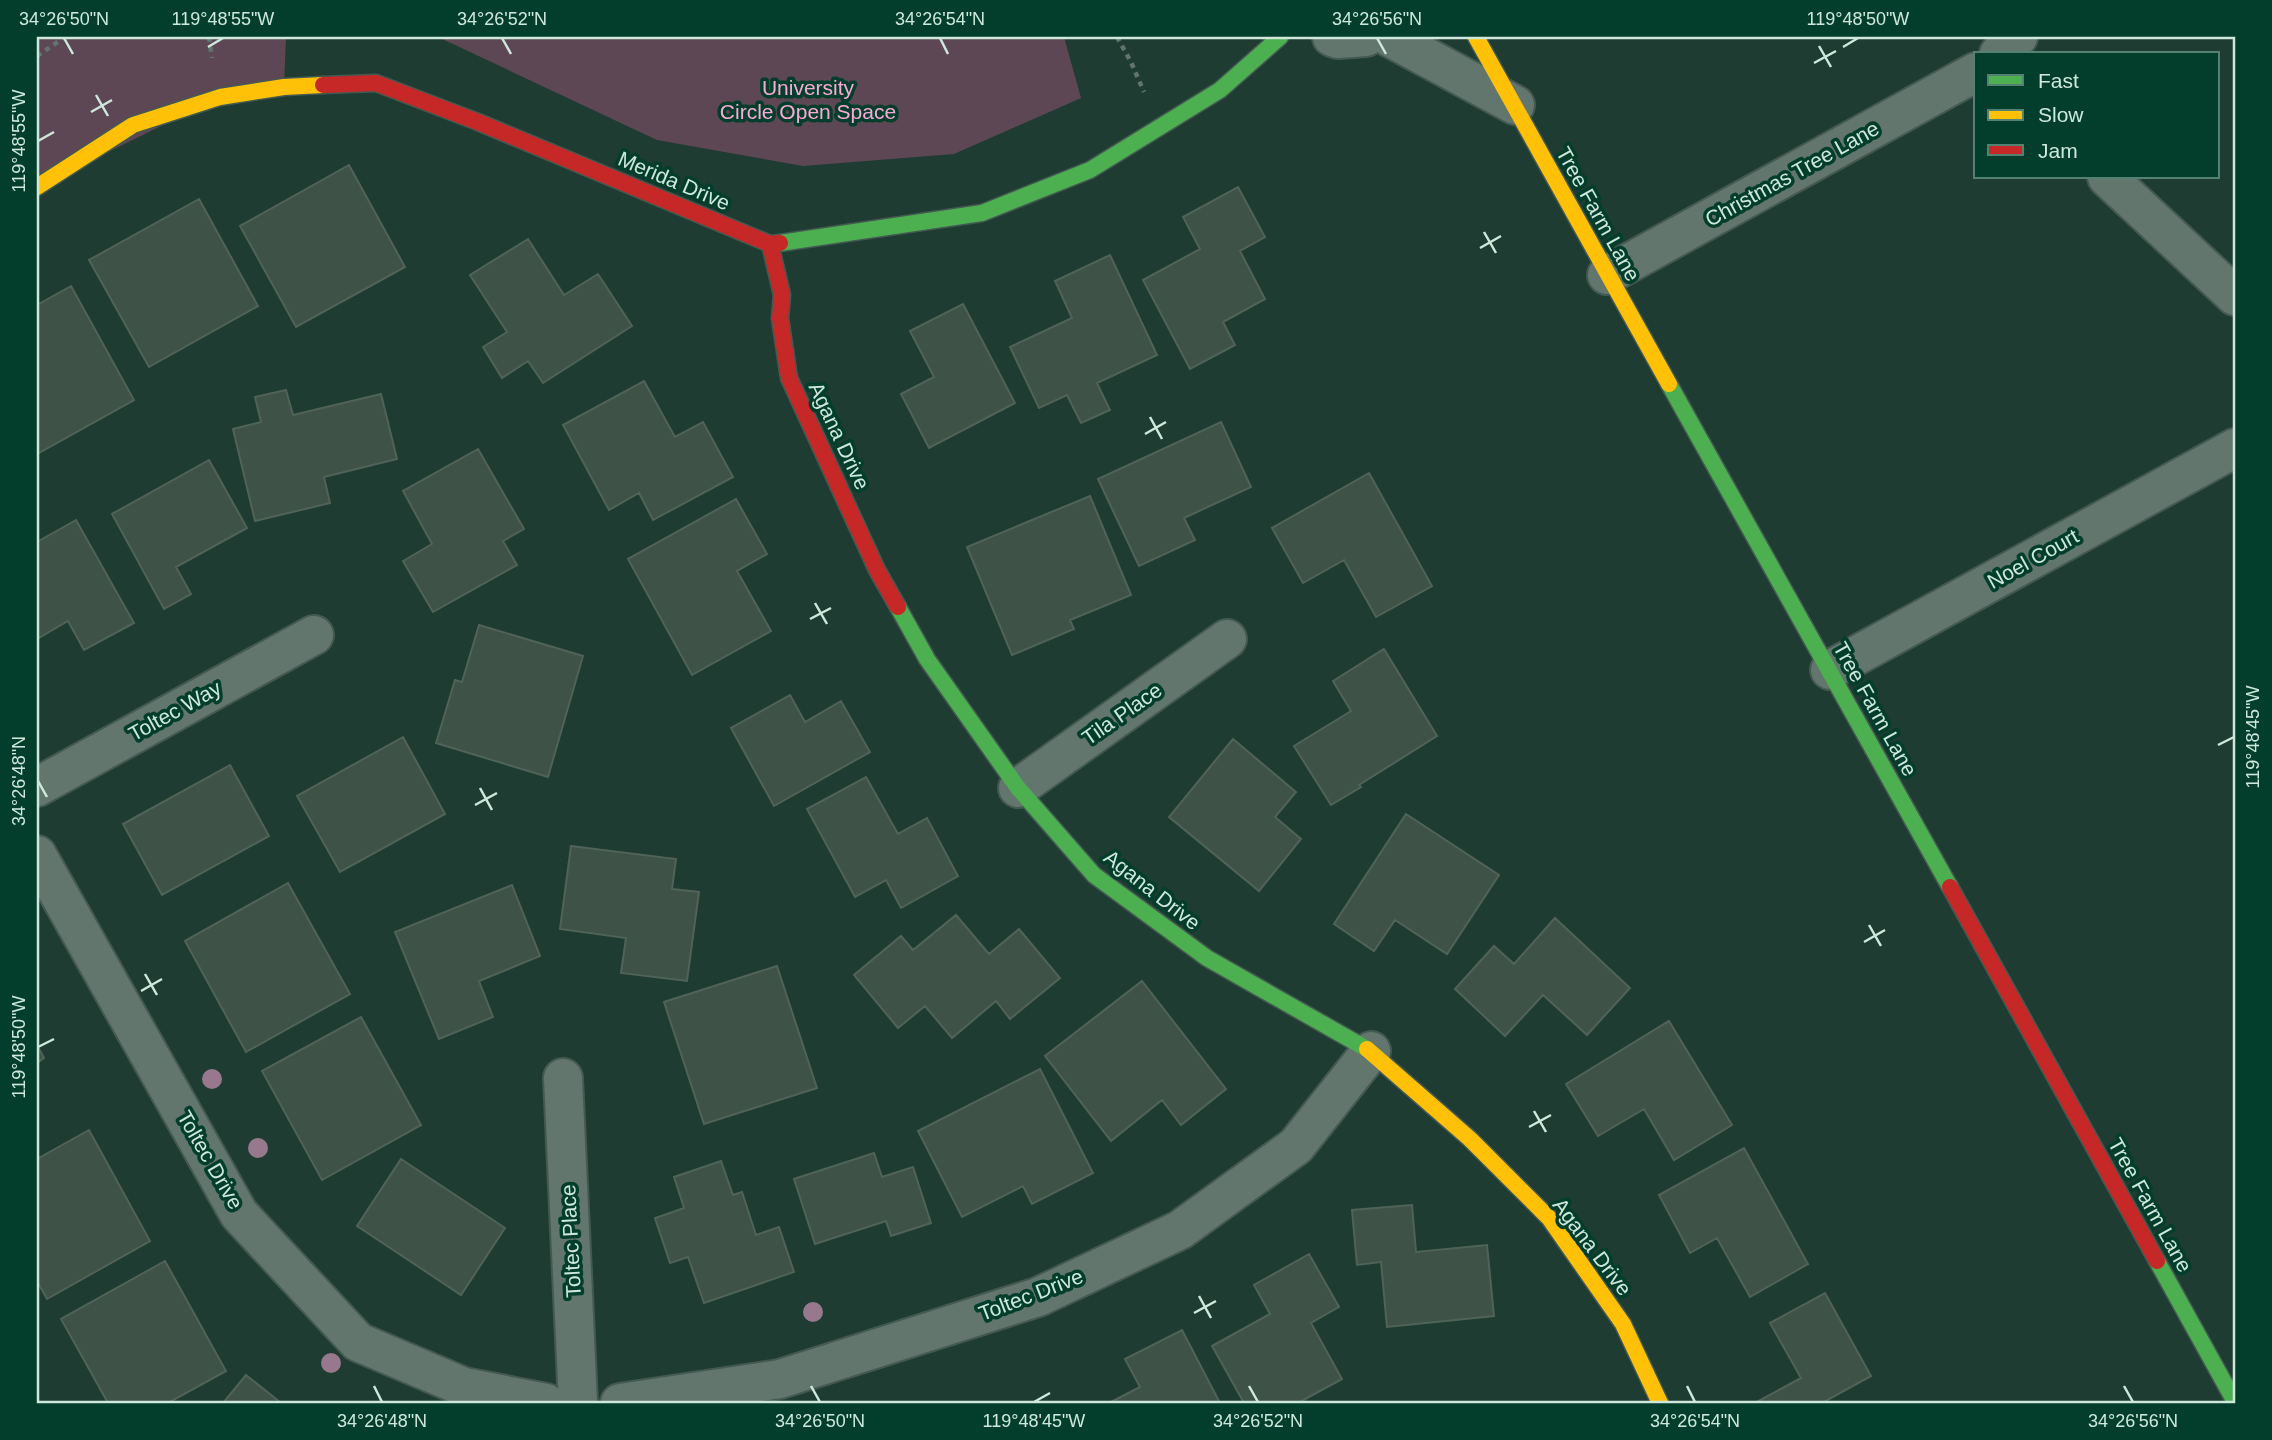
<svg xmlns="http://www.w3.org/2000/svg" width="2272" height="1440" viewBox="0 0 2272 1440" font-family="Arial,sans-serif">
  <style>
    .green { fill: #5e4754 }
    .building { fill: #3e5247; stroke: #506358; stroke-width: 2 }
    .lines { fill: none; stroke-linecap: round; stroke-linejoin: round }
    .street-casing { stroke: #435951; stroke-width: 42 }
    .fast-casing { stroke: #435951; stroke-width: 19 }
    .slow-casing { stroke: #435951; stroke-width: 19 }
    .jam-casing { stroke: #435951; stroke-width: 19 }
    .path { stroke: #61746d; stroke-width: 4.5; stroke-dasharray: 5 5; stroke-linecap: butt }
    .street { stroke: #62766e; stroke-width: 38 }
    .fast { stroke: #4caf50; stroke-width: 16 }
    .slow { stroke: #ffc107; stroke-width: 16 }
    .jam { stroke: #c62828; stroke-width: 16 }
    .tree { fill: #97788c }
    .ticks { fill: none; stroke: #cee8dc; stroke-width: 2.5 }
    .labels { text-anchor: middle; stroke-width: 7; stroke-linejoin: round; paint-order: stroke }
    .park-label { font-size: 21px; fill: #faa9d5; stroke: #033e2c }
    .street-label { font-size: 21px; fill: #cee8dc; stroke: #033e2c }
    .neatline { fill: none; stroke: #cee8dc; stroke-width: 2.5 }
    .ticks-label { font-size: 18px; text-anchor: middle; fill: #cee8dc }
  </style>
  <rect width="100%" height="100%" fill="#1f3c32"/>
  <path class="green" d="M 37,37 L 286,37 L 284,87 L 220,97 L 37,187 Z
    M 438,37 L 1064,37 L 1081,98 L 954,154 L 803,166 L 657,140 Z"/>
  <path class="building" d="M 349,165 L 405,267 L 296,327 L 240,226 Z
    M 1238,187 L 1265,237 L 1240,251 L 1265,299 L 1223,322 L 1235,345 L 1190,369 L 1143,280 L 1200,249 L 1183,217 Z
    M 199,199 L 258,306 L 149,367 L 89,260 Z
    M 528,239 L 564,295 L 598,274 L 632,326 L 543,383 L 528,361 L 502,378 L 483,347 L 507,332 L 470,275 Z
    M 1110,255 L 1157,355 L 1097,383 L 1110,410 L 1081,423 L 1067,395 L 1039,408 L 1010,347 L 1072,318 L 1055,281 Z
    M 71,286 L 134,400 L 37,454 L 37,305 Z
    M 963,304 L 1015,403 L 929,448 L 901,394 L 934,377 L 910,331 Z
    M 644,381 L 675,437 L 703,422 L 733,477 L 653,520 L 639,493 L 609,510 L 563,425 Z
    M 286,390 L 293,415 L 381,394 L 397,459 L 324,477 L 330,503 L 255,521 L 233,429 L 261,422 L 255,397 Z
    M 1221,422 L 1251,487 L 1184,518 L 1195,540 L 1139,566 L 1098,479 Z
    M 478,449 L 524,529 L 503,541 L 517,565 L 433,612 L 403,561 L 432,544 L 403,491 Z
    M 209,460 L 247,528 L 176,567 L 191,594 L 164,609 L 112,514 Z
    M 1369,473 L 1432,586 L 1376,617 L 1344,560 L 1303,583 L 1272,528 Z
    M 1090,496 L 1131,595 L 1070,620 L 1074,629 L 1012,655 L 967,547 Z
    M 736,499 L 767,554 L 737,571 L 771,631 L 692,675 L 628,559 Z
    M 76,520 L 134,623 L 84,650 L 68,621 L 37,639 L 37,542 Z
    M 479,625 L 583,656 L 548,777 L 436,743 L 455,680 L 462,682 Z
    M 1384,649 L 1437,736 L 1359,785 L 1361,787 L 1331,805 L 1294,746 L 1351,711 L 1333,681 Z
    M 790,695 L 805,722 L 841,701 L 870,752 L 774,806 L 731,728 Z
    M 403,737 L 445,814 L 340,872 L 297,796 Z
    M 1233,739 L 1296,792 L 1275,817 L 1301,839 L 1259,891 L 1169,817 Z
    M 230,765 L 269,836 L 162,895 L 123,824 Z
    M 866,777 L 898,834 L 927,818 L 958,876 L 901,908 L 886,880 L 855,897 L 807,809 Z
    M 1406,814 L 1499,875 L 1447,954 L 1395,920 L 1374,951 L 1334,924 Z
    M 571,846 L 676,859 L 672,889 L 699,892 L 687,981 L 621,973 L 626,938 L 560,929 Z
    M 288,883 L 350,994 L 246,1052 L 185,941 Z
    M 512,885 L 540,956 L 479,981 L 493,1017 L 439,1039 L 395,932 Z
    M 956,915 L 989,954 L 1019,929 L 1060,978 L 1010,1019 L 996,1001 L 952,1038 L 925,1006 L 898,1028 L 854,975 L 901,936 L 913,950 Z
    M 1555,918 L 1630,988 L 1587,1035 L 1543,995 L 1505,1036 L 1455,989 L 1494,946 L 1514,964 Z
    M 777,966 L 817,1088 L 704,1124 L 664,1002 Z
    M 1142,981 L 1226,1089 L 1181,1125 L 1162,1100 L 1111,1141 L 1045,1056 Z
    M 361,1017 L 421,1125 L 322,1180 L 262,1071 Z
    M 1669,1021 L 1732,1125 L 1674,1160 L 1644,1109 L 1598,1136 L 1566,1084 Z
    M 37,1045 L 44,1058 L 37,1063 Z
    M 1040,1069 L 1093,1173 L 1032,1204 L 1023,1186 L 962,1217 L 918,1131 Z
    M 89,1130 L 150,1241 L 47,1299 L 37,1281 L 37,1159 Z
    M 1744,1148 L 1808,1264 L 1750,1297 L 1717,1238 L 1690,1253 L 1659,1195 Z
    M 874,1153 L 882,1177 L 913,1167 L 931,1223 L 891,1236 L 886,1221 L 815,1244 L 794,1179 Z
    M 401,1159 L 505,1228 L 461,1295 L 357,1226 Z
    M 721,1161 L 733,1195 L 742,1192 L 756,1235 L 779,1227 L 794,1272 L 704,1303 L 688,1257 L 670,1263 L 655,1218 L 684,1208 L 674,1177 Z
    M 1412,1205 L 1416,1252 L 1487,1245 L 1494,1316 L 1387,1327 L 1381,1262 L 1357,1265 L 1352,1210 Z
    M 1309,1254 L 1339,1307 L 1311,1323 L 1342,1379 L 1298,1403 L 1244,1403 L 1212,1346 L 1270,1314 L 1254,1285 Z
    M 165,1261 L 226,1371 L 168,1403 L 108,1403 L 61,1319 Z
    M 1825,1293 L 1871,1376 L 1822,1403 L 1755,1403 L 1801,1378 L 1770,1323 Z
    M 1182,1330 L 1220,1403 L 1109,1403 L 1140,1387 L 1125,1359 Z
    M 246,1375 L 281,1403 L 223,1403 Z"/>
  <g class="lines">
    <defs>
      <path id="street" d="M 1332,37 L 1338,39 L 1366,37
        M 1389,37 L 1515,105
        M 1999,54 L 2018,37
        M 2107,177 L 2235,296
        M 1607,275 L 1976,72
        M 1830,670 L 2235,448
        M 37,787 L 314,635
        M 1018,788 L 1227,639
        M 37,855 L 239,1214 L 358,1342 L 464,1387 L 546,1403
        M 563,1078 L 578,1403
        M 620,1403 L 780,1379 L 1038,1297 L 1180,1230 L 1296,1146 L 1371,1051"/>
      <path id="fast" d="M 780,243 L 982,213 L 1090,170 L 1220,90 L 1280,37
        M 1669,384 L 1950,887
        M 898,607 L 927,659 L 1018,788 L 1094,875 L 1207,958 L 1367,1049
        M 2157,1261 L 2235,1402"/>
      <path id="slow" d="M 1476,37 L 1669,384
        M 37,187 L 133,125 L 220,97 L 284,87 L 323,85
        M 1367,1049 L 1470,1139 L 1549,1218 L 1623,1324 L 1660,1403"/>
      <path id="jam" d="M 323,85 L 376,83 L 478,122 L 770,244 L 780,243
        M 770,244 L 782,295 L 780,318 L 789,378 L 877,570 L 898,607
        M 1950,887 L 2157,1261"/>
    </defs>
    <use href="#street" class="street-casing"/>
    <use href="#fast" class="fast-casing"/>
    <use href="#slow" class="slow-casing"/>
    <use href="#jam" class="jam-casing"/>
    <path class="path" d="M 209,37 L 212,58
      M 1117,37 L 1131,62 L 1144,92
      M 37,56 L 65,37"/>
    <use href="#street" class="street"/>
    <use href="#fast" class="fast"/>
    <use href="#slow" class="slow"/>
    <use href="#jam" class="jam"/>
  </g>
  <g class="tree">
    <circle cx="212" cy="1079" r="10"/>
    <circle cx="258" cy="1148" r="10"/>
    <circle cx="813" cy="1312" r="10"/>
    <circle cx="331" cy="1363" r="10"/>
  </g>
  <path class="ticks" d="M 64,38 L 73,54M 502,38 L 511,54M 940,38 L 948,54M 1377,38 L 1386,54M 1819,46 L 1831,67M 208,47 L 223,38M 1843,47 L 1858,38M 1814,63 L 1836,51M 96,95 L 108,116M 91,112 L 112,100M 38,141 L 54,132M 1484,232 L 1496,253M 1480,248 L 1501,236M 1150,417 L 1162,439M 1145,434 L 1166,422M 815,603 L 827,624M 810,619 L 831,608M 2218,745 L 2234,737M 38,781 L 47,797M 480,788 L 492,810M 475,805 L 497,793M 1869,925 L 1881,946M 1864,942 L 1885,930M 145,974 L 157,995M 141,991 L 162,979M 38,1047 L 54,1039M 1534,1111 L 1546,1132M 1529,1127 L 1551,1115M 1199,1296 L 1211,1318M 1194,1313 L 1216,1301M 374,1386 L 382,1402M 811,1386 L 820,1402M 1249,1386 L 1258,1402M 1687,1386 L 1695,1402M 2124,1386 L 2133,1402M 1034,1402 L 1050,1393"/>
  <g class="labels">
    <g class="park-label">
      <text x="808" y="95">University<tspan x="808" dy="24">Circle Open Space</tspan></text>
    </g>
    <g class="street-label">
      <text transform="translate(1792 174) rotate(-29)" y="7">Christmas Tree Lane</text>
      <text transform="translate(674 181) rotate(23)" y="7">Merida Drive</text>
      <text transform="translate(1598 214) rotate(61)" y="7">Tree Farm Lane</text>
      <text transform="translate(839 436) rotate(65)" y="7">Agana Drive</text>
      <text transform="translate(2033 559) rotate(-29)" y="7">Noel Court</text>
      <text transform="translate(1875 709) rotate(61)" y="7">Tree Farm Lane</text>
      <text transform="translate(175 711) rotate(-29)" y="7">Toltec Way</text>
      <text transform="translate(1122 714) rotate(-35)" y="7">Tila Place</text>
      <text transform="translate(1152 890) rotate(38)" y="7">Agana Drive</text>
      <text transform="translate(210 1160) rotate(60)" y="7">Toltec Drive</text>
      <text transform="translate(2150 1205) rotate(61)" y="7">Tree Farm Lane</text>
      <text transform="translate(571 1241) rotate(-93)" y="7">Toltec Place</text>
      <text transform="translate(1592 1247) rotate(53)" y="7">Agana Drive</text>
      <text transform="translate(1031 1295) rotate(-21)" y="7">Toltec Drive</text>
    </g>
  </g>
  <rect width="2272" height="1440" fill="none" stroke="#033e2c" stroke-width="77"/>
  <rect x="1974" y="52" width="245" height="126" fill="#033e2c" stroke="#548272" stroke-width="2"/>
  <rect x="1988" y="75" width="35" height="10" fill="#4caf50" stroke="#548272" stroke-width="2"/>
  <text x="2038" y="88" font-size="21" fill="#cee8dc">Fast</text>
  <rect x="1988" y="110" width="35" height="10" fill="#ffc107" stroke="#548272" stroke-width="2"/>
  <text x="2038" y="122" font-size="21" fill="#cee8dc">Slow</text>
  <rect x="1988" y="145" width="35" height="10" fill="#c62828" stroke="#548272" stroke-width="2"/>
  <text x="2038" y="158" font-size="21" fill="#cee8dc">Jam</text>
  <rect x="38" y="38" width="2196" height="1364" class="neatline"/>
  <g class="ticks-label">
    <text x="64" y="25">34°26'50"N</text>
    <text x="223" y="25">119°48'55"W</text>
    <text x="502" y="25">34°26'52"N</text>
    <text x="940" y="25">34°26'54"N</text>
    <text x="1377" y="25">34°26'56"N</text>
    <text x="1858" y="25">119°48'50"W</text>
    <text transform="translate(19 141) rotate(-90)" y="6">119°48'55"W</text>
    <text transform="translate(2253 737) rotate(-90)" y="6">119°48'45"W</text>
    <text transform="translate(19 781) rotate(-90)" y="6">34°26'48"N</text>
    <text transform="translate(19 1047) rotate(-90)" y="6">119°48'50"W</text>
    <text x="382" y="1427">34°26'48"N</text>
    <text x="820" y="1427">34°26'50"N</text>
    <text x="1034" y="1427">119°48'45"W</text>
    <text x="1258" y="1427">34°26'52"N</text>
    <text x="1695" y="1427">34°26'54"N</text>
    <text x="2133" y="1427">34°26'56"N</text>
  </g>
</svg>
